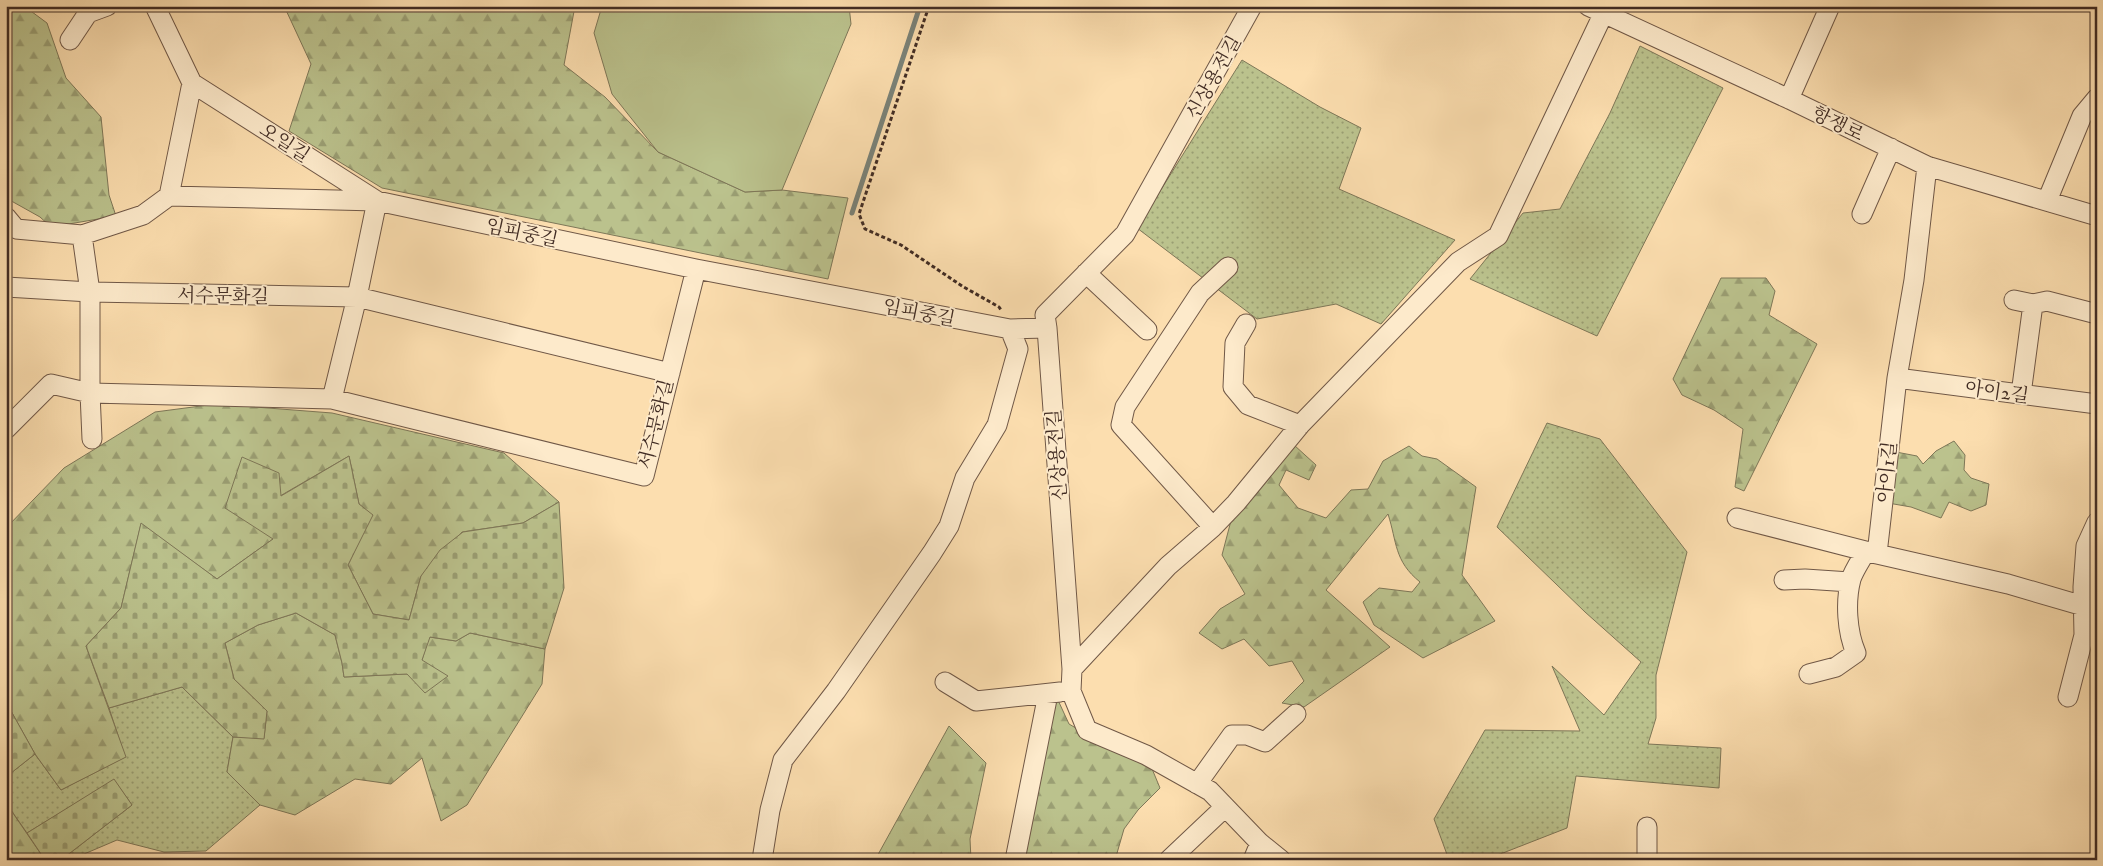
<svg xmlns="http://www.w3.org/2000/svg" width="2103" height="866" viewBox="0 0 2103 866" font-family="'IM FELL DW Pica','Noto Serif KR',serif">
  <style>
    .grass { fill: url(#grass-dots); stroke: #7e7758 }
    .forest { fill: url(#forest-firs); stroke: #7e7758 }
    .cemetery { fill: url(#cemetery-stones); stroke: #7e7758 }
    .green { fill: #bbc28d; stroke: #7e7758 }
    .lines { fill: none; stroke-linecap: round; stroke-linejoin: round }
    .stream { stroke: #7a8278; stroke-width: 5 }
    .minor-casing { stroke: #705847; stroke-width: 21 }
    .path { stroke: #412c24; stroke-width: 3; stroke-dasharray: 4 2.5; stroke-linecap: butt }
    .minor { stroke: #fdeacb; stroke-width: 19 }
    .labels { text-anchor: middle; stroke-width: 4; stroke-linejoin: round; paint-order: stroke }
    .street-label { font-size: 19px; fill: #412c24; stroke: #fdeacb }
  </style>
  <defs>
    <pattern id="grass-dots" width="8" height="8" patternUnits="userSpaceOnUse" patternTransform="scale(1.25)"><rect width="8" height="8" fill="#bbc28d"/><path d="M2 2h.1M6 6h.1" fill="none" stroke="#9a9e73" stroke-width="1.8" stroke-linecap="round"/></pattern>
    <pattern id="forest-firs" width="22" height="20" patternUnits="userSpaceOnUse" patternTransform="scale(1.25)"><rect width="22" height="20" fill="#bbc28d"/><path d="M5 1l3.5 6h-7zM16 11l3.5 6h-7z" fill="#9a9e73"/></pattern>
    <pattern id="cemetery-stones" width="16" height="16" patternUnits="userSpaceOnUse" patternTransform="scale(1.25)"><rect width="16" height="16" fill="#bbc28d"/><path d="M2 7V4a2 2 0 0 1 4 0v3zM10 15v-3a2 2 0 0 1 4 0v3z" fill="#9a9e73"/></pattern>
  </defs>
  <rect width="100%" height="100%" fill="#fcdeaf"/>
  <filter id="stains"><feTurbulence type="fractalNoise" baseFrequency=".004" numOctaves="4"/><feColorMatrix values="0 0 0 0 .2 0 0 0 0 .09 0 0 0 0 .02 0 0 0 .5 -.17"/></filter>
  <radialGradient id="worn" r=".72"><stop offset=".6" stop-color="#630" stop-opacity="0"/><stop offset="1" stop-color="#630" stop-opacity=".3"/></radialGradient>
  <path class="grass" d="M 1640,46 L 1723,88 L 1597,336 L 1470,279 L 1523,213 L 1560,209 L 1610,113 Z
    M 1242,60 L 1320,107 L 1361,128 L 1339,189 L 1455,240 L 1381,324 L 1336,304 L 1257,319 L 1137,228 Z
    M 1547,423 L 1600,439 L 1687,552 L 1656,675 L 1656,718 L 1648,744 L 1721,748 L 1719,788 L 1576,776 L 1567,828 L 1485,860 L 1449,860 L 1434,819 L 1485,730 L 1580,731 L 1552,666 L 1604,715 L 1641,662 L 1585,612 L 1497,527 Z
    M 182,687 L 233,737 L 227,772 L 260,805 L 206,851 L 164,852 L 117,840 L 70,860 L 61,860 L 132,805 L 114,780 L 27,833 L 6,803 L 6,777 L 35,754 L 61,790 L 125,757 L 109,708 Z"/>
  <path class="forest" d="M 6,6 L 24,6 L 47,23 L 66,78 L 101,117 L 109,195 L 116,216 L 51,227 L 40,217 L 6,198 Z
    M 287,6 L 575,6 L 564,65 L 605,97 L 658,152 L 745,192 L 782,190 L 848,198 L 828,279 L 382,188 L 289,131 L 311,64 L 285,8 Z
    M 1721,278 L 1766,278 L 1775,291 L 1769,315 L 1817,344 L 1744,491 L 1735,487 L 1743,429 L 1714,410 L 1682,395 L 1673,379 Z
    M 216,404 L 332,413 L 504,453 L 559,502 L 523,523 L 462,532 L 421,576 L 409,620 L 373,614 L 348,565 L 372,515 L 359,504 L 349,456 L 280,496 L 273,539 L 217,579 L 141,524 L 121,608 L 86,646 L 126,757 L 61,790 L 35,754 L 6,702 L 6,528 L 64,468 L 155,412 Z
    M 1283,435 L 1316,465 L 1309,480 L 1286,470 L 1279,485 L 1298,508 L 1326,518 L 1351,490 L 1368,489 L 1383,461 L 1409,446 L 1422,456 L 1437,459 L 1476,487 L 1462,575 L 1495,621 L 1423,658 L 1374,625 L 1363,602 L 1379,588 L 1412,592 L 1420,582 C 1394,561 1397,542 1388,514 L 1326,590 L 1390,647 L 1304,707 L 1282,703 L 1304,681 L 1292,661 L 1269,666 L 1244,639 L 1222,649 L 1199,633 L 1220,609 L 1245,594 L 1222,555 L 1238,494 Z
    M 1954,441 L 1965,455 L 1964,470 L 1971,478 L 1989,484 L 1986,505 L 1971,511 L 1949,502 L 1941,518 L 1911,507 L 1888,503 L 1896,452 L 1917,456 L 1923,464 L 1936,451 Z
    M 296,613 L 335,635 L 342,663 L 344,677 L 407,674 L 422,660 L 429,637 L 456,641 L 470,633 L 545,649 L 542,684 L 467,805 L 441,821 L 422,758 L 391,784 L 355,779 L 295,815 L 260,805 L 227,772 L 233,737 L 264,738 L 267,711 L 234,679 L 225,643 L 258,625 Z
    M 1057,698 L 1069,724 L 1110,748 L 1150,764 L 1160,788 L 1138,810 L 1124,829 L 1115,860 L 1021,860 L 1032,772 Z
    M 949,726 L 986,763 L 970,839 L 971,860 L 875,860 Z
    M 6,803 L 45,860 L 6,860 Z"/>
  <path class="cemetery" d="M 349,456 L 359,504 L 373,515 L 348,565 L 373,614 L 409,620 L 421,576 L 440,550 L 463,532 L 523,523 L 559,502 L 564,588 L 545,649 L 470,633 L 456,641 L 430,637 L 422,660 L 448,676 L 425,693 L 407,674 L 344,677 L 342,663 L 335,635 L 296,613 L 258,625 L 225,643 L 234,679 L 267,711 L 264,739 L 233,737 L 182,687 L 109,708 L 86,646 L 121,608 L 141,523 L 217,579 L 273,539 L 225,508 L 242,457 L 279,473 L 281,496 Z
    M 6,702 L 35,754 L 6,777 Z
    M 114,779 L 132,805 L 61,860 L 45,860 L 27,833 Z"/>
  <path class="green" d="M 602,6 L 849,6 L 851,24 L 782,190 L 745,192 L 658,152 L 612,94 L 594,33 Z"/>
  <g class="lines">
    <path class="stream" d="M 852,213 L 920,6"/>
    <defs>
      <path id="minor" d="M 155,6 L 192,83 L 377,201 L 357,297 L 332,399
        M 1252,6 L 1125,234 L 1045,315 L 1047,328 L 1072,669 L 1071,691 L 1087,730 L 1146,755 L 1210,791 L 1260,843 L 1281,860
        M 1588,6 L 1789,99 L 1927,166 L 2097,216
        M 70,40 L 88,13 L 107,6
        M 1789,99 L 1830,6
        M 169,196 L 192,83
        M 2047,201 L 2082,116 L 2097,98
        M 1862,214 L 1891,148
        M 6,217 L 16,229 L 82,235 L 143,215 L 169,196 L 377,201 L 696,269 L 1010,329 L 1047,328
        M 82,235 L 90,292 L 90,393 L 92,439
        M 1086,273 L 1147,330
        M 6,287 L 90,292 L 357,297 L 670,373
        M 2014,300 L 2033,304 L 2021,394
        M 2033,304 L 2047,301 L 2097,314
        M 1246,324 L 1235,343 L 1233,387 L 1248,405 L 1300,425
        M 1897,378 L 2097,404
        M 6,429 L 51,384 L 90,393 L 332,399 L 644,476 L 696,269
        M 1737,518 L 1877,554 L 2008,584 L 2097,610
        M 1213,527 L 1121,425 L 1125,407 L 1200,293 L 1228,267
        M 1877,554 L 1897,378 L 1914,280 L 1927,166
        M 1784,580 L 1805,579 L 1850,582
        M 1072,669 L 1168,566 L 1213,527 L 1236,503 L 1300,425 L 1458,262 L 1498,236 L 1607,6
        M 1809,674 L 1836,667 L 1856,653 C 1847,632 1845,602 1851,579 C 1854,570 1861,560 1866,551
        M 945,682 L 976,701 L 1060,692
        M 2068,697 L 2084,635 L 2083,587 L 2086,546 L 2097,522
        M 1197,784 L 1232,735 L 1247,735 L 1265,742 L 1296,714
        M 762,860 L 770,810 L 783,760 L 836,691 L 932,553 L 949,526 L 965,478 L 997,425 L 1018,349 L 1010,329
        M 1015,860 L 1048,694
        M 1169,860 L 1225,807
        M 1253,860 L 1260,843
        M 1647,860 L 1647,827"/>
    </defs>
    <use href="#minor" class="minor-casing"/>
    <path class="path" d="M 929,6 L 859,214 L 865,229 L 901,245 L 962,286 L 999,307 L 1001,310"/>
    <use href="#minor" class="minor"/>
  </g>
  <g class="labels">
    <g class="street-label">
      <text transform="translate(1213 77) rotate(-61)" y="7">신상용전길</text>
      <text transform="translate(1838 123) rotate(26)" y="7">항쟁로</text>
      <text transform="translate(285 142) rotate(33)" y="7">오일길</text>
      <text transform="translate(522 232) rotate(12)" y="7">임피중길</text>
      <text transform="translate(223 295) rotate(1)" y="7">서수문화길</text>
      <text transform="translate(919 312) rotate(11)" y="7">임피중길</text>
      <text transform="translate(1997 391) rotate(8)" y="7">아이2길</text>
      <text transform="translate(655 424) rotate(-76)" y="7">서수문화길</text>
      <text transform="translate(1056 455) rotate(-94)" y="7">신상용전길</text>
      <text transform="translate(1886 472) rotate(-84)" y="7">아이1길</text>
    </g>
  </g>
  <rect width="2103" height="866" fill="none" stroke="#fcdeaf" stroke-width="25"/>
  <rect x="8" y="8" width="2088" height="851" fill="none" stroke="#412c24" stroke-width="2.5"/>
  <rect x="12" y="12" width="2078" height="841" fill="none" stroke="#412c24"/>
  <rect width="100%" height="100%" filter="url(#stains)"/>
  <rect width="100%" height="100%" fill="url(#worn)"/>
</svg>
